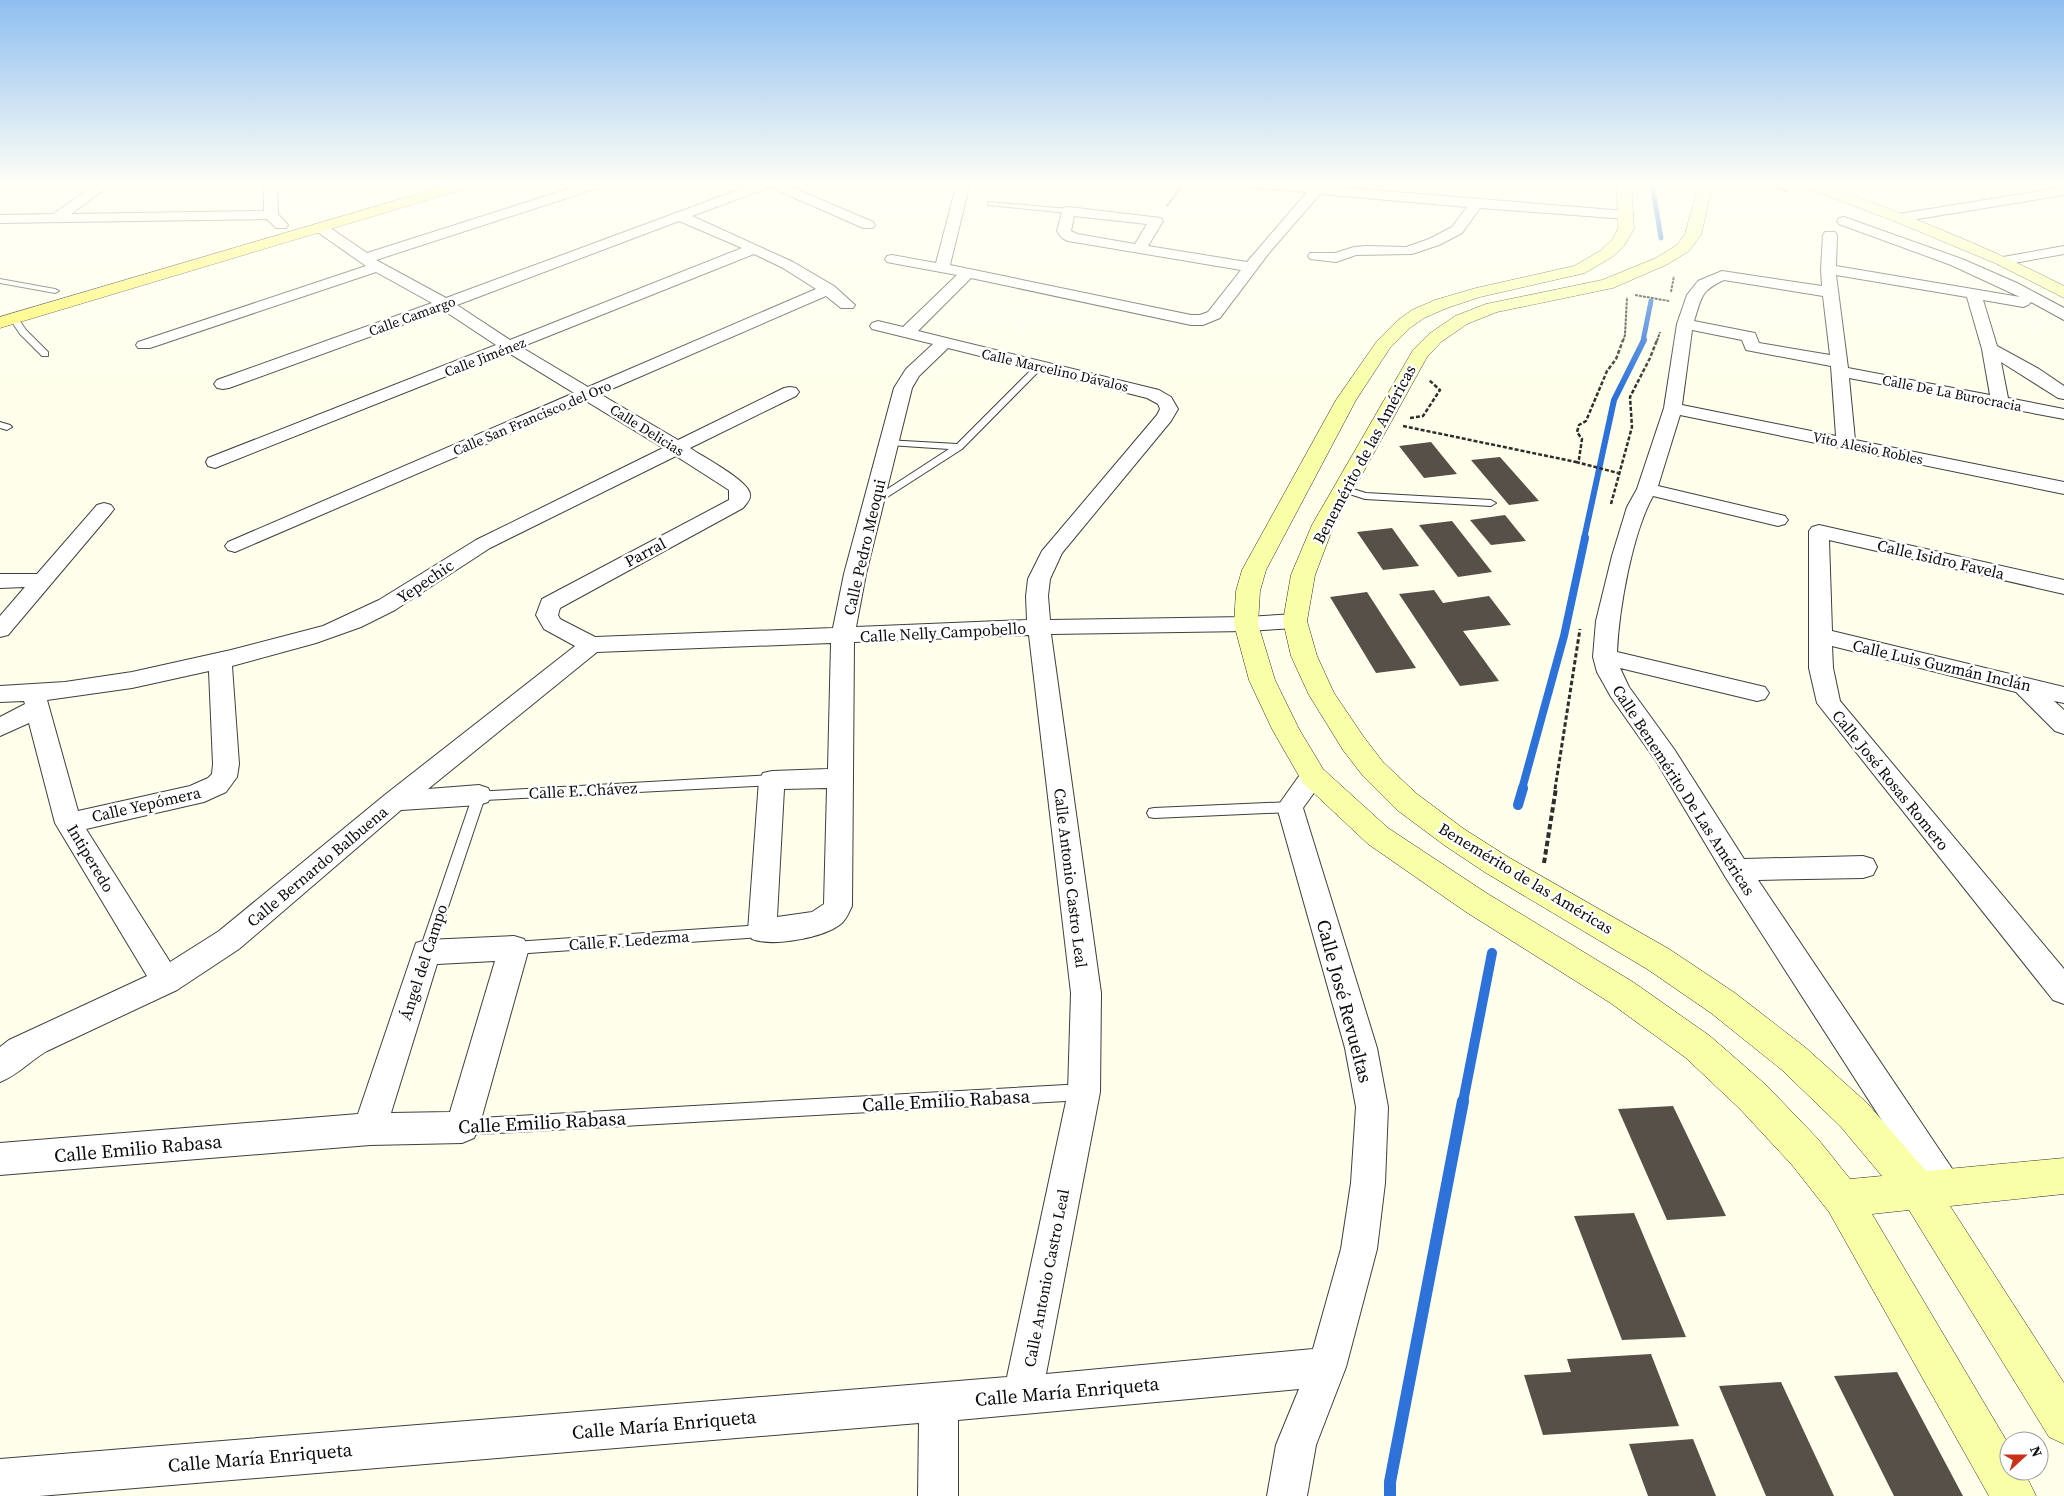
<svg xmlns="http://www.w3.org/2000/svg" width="2064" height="1496" viewBox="0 0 2064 1496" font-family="'Source Serif 4',serif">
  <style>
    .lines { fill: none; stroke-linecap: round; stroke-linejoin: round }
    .stream-far4 { stroke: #2c72d9; stroke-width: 5 }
    .stream-far3 { stroke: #2c72d9; stroke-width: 6 }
    .stream-far2 { stroke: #2c72d9; stroke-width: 8 }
    .stream-far1 { stroke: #2c72d9; stroke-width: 10 }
    .stream { stroke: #2c72d9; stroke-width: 12 }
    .building { fill: #565048 }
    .lane-casing { stroke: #3f3f3f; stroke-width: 2 }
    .street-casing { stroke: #3f3f3f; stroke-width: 2 }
    .secondary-casing { stroke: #2e2e2e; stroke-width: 1 }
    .primary-casing { stroke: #1d1d1d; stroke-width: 1 }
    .path-far3 { stroke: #2e2e2e; stroke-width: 2; stroke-dasharray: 3 1; stroke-linecap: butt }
    .path-far2 { stroke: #2e2e2e; stroke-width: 2.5; stroke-dasharray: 4 2; stroke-linecap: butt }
    .path-far1 { stroke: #2e2e2e; stroke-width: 3; stroke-dasharray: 4.5 2.5; stroke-linecap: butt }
    .path { stroke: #2e2e2e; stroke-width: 4; stroke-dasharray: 5.5 3; stroke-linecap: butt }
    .lane { fill: #fff; fill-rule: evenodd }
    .street { fill: #fff; fill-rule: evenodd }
    .secondary { fill: #f8ffa7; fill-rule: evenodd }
    .primary { fill: #fff75c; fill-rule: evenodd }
    .labels { text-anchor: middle; stroke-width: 5; stroke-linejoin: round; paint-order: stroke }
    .far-street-label { font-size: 14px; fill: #0c0c0c; stroke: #fff }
    .street-label { font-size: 16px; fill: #0c0c0c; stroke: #fff }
    .near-street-label { font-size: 19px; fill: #0c0c0c; stroke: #fff }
  </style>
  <rect width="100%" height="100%" fill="#ffffec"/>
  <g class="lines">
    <path class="stream-far4" d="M 1652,183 L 1661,238
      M 1643,341 L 1651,301"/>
    <path class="stream-far3" d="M 1584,539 L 1614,400 L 1644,340"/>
    <path class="stream-far2" d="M 1522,789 L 1564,636 L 1585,538"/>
    <path class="stream-far1" d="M 1518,805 L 1523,788
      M 1463,1102 L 1492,953"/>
    <path class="stream" d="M 1390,1496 L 1390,1482 L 1463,1101"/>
  </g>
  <path class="building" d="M 1431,442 L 1457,474 L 1424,478 L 1399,446 Z
    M 1500,457 L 1539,501 L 1509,505 L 1471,460 Z
    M 1505,515 L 1526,541 L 1491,545 L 1470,520 Z
    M 1452,521 L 1492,572 L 1458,577 L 1419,525 Z
    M 1392,528 L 1419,566 L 1383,570 L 1357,532 Z
    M 1434,590 L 1443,603 L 1489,596 L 1511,625 L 1463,631 L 1499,681 L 1460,686 L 1399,594 Z
    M 1367,592 L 1416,668 L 1376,673 L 1330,597 Z
    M 1673,1106 L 1726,1216 L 1667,1220 L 1618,1109 Z
    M 1634,1213 L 1686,1337 L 1622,1340 L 1574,1216 Z
    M 1651,1354 L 1679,1426 L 1543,1435 L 1524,1375 L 1571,1372 L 1567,1359 Z
    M 1897,1372 L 1963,1496 L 1894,1496 L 1834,1376 Z
    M 1781,1382 L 1834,1496 L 1766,1496 L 1719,1386 Z
    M 1693,1439 L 1716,1496 L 1648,1496 L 1629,1444 Z"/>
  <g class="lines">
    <defs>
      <path id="lane" d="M 990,202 L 1068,209 L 1071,211 L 1068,213 L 988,205 L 988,203 Z
        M 0,279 L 55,289 L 59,291 L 55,293 L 0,283 Z
        M 11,317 L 17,317 L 26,330 L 48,352 L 48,356 L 42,356 L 20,334 L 10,319 Z
        M 1036,365 L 1043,367 L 962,449 L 878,503 L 872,503 L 872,499 L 949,449 L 889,445 L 886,444 L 886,440 L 957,444 Z
        M 0,422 L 10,425 L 12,427 L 7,430 L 0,428 Z
        M 1343,486 L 1366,493 L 1491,500 L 1496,503 L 1491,506 L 1365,499 L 1340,491 L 1340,487 Z
        M 772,775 L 777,777 L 778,780 L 777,783 L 772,785 L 484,800 L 433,952 L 431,956 L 426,958 L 421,956 L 419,952 L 474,792 Z
        M 1290,802 L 1295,803 L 1297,807 L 1295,811 L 1290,812 L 1154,818 L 1149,817 L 1147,813 L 1149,809 L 1154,808 Z
        M 762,925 L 767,927 L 769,931 L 767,935 L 762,937 L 514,954 L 509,952 L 507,948 L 509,944 L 514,942 Z
        M 1084,1084 L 1090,1087 L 1092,1092 L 1090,1097 L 1084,1100 L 462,1135 L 456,1133 L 454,1127 L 456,1121 L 462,1119 Z"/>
      <path id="street" d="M 98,183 L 113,183 L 71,214 L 264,211 L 264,183 L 277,183 L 278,214 L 288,225 L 286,228 L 276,228 L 267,219 L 0,223 L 0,215 L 53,214 Z
        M 587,183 L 606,183 L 604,186 L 376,260 L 446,298 L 757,183 L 782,183 L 873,222 L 875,225 L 873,228 L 863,228 L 770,187 L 692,216 L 793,262 L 834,286 L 855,305 L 853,308 L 841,308 L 826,296 L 600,394 L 678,440 L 784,388 L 790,387 L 796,388 L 799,392 L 796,396 L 690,448 C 703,457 748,480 750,494 C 751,500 746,504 743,508 L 560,608 L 558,615 L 560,619 L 595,637 L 833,628 L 844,574 L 894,388 L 906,369 L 933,344 L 872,329 L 870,326 L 872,323 L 878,321 L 903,327 L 957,275 L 892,263 L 887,262 L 885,259 L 887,256 L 892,255 L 936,263 L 957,183 L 970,183 L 950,265 L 1191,315 L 1200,315 L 1208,312 L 1241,270 L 1068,241 L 1062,238 L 1057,231 L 1063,208 L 1068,207 L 1161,218 L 1163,221 L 1148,246 L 1247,262 L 1307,192 L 1246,187 L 1241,186 L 1240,183 L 1284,183 L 1626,211 L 1633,215 L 1626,219 L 1480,208 L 1462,233 L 1439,245 L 1412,254 L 1356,255 L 1336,262 L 1310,259 L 1308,256 L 1310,253 L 1335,253 L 1354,247 L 1366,246 L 1406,247 L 1429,239 L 1452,227 L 1467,207 L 1320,194 L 1269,253 L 1220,318 L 1203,325 L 1191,325 L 971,278 L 918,331 L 1159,390 L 1171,397 L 1178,409 L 1171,421 L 1062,553 L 1050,579 L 1048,596 L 1050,620 L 1246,617 L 1295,614 L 1303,616 L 1306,621 L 1303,626 L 1295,628 L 1246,631 L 1051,634 L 1101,993 L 1100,1092 L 1046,1374 L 1313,1349 L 1341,1249 L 1351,1183 L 1356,1107 L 1345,1048 L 1277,807 L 1304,769 L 1313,767 L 1322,769 L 1326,776 L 1303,808 L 1377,1048 L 1388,1107 L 1385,1183 L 1377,1249 L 1346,1367 L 1316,1445 L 1307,1496 L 1267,1496 L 1276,1445 L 1299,1389 L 958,1420 L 958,1496 L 918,1496 L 919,1423 L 39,1496 L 0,1496 L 0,1459 L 1007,1377 L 1068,1092 L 1071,993 L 1029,635 L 854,642 L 852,906 C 849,912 847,918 842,923 C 825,938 772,947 752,939 L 748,931 L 759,780 L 763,773 L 772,771 L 828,769 L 831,643 L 597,652 L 428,789 L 479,785 L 488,788 L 492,795 L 488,802 L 479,805 L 401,810 L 239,949 L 177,990 L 47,1051 C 31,1060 18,1075 0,1082 L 0,1047 L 9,1040 L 147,976 L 55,823 L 29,723 L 0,736 L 0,717 L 25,704 L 24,701 L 0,702 L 0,686 L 65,682 L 132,672 L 231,650 L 323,626 L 379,600 L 476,540 L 663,448 L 586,401 L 235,552 L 228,550 L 225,546 L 228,542 L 574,393 L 507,352 L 215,468 L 208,466 L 206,462 L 208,458 L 496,345 L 443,310 L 229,388 L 223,389 L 217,388 L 214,384 L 217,380 L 432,303 L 376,272 L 150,348 L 138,348 L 136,345 L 138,342 L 366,266 L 316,231 L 314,228 L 316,225 L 326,225 L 367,253 ZM 1074,216 L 1147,224 L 1135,244 L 1077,234 L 1071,231 ZM 679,221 L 742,248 L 510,340 L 457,305 ZM 754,254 L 783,268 L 816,289 L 588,387 L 521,347 ZM 948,348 L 1147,398 L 1158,404 L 1160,409 L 1157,415 L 1042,551 L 1028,579 L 1026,596 L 1027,620 L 856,627 L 866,574 L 912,388 L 919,376 ZM 676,456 L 729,490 L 729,500 L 542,599 L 536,615 L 544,629 L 575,646 L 386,794 L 219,931 L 170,962 L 86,829 L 204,802 L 226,792 L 237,777 L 239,764 L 232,666 L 316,643 L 361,627 L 395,610 L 490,548 ZM 209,671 L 213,764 L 212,774 L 208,778 L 190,786 L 78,811 L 47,700 L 132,688 ZM 827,788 L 824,904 L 812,912 L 777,917 L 784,789 Z
        M 2064,187 L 2064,195 L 1899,222 L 1892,218 L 1899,214 Z
        M 1844,217 L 1962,259 L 2017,283 L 2064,308 L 2064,320 L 2031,302 L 2028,305 L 2023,307 L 1983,300 L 1997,346 L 2039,369 L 2064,386 L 2064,399 L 2058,398 L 2001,362 L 2008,398 L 2064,409 L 2064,419 L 1849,378 L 1855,440 L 2064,482 L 2064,494 L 1680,415 L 1658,486 L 1785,516 L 1788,520 L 1785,524 L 1778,526 L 1653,496 C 1632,534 1619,609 1617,652 L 1765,687 L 1769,693 L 1765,699 L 1757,701 L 1620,668 L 1629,687 L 1674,749 L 1744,859 L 1863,856 L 1873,859 L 1877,867 L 1873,875 L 1863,878 L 1758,880 L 1957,1176 L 1962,1188 L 1957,1200 L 1945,1205 L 1933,1200 L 1726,878 L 1656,761 L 1611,697 L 1597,672 L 1593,657 L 1596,621 L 1612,556 L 1627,507 L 1637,489 L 1664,408 L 1677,324 L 1687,295 L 1698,281 L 1722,271 L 1822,286 L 1821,269 L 1823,235 L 1825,232 L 1835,232 L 1837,235 L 1836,266 L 2020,297 L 1951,265 L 1839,224 L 1837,221 L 1839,218 ZM 1836,275 L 1967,297 L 1982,349 L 1990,395 L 1848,368 ZM 1724,280 L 1823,296 L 1830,355 L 1759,343 L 1755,333 L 1694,321 C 1702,297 1700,291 1724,280 ZM 1692,330 L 1742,340 L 1746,350 L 1831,366 L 1836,436 L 1682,405 Z
        M 2064,246 L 2064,254 L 2003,265 L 1998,264 L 1996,261 L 1998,258 L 2003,257 Z
        M 104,503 L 111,505 L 114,509 L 111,513 L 8,635 L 0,637 L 0,616 L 25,587 L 0,588 L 0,574 L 37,574 L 97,505 Z
        M 1819,525 L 2064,580 L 2064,594 L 1829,540 L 1832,631 L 2064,687 L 2064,703 L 2054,701 L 2064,710 L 2064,734 L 2055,731 L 2016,692 L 1832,646 L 1833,668 L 1840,701 L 2064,969 L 2064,1004 L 2053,1000 L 1817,703 L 1809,668 L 1809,531 L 1812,527 Z
        M 514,936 L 524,939 L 529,948 L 479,1127 L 474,1138 L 462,1143 L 370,1145 L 0,1175 L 0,1143 L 358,1114 L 416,943 L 426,940 ZM 495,961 L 450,1112 L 391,1113 L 437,964 Z"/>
      <path id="secondary" d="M 1617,183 L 1631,183 L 1634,229 L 1624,246 L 1612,257 L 1585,273 L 1480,297 L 1447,308 L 1424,318 L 1410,328 L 1390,348 L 1356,400 L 1266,570 L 1260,591 L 1258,624 L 1275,680 L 1299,729 L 1323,769 L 1388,828 L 1488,894 L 1633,982 L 1710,1036 L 1766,1085 L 1818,1139 L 1850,1179 L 1882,1176 L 1841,1127 L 1782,1070 L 1711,1013 L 1647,969 L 1486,873 L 1444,845 L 1397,810 L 1363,776 L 1343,750 L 1309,695 L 1291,656 L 1283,621 L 1291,575 L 1312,525 L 1413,350 L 1429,334 L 1455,316 L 1486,304 L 1602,280 L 1656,258 L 1677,245 L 1685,234 L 1699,183 L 1713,183 L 1701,235 L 1689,251 L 1668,264 L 1613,288 L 1497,312 L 1467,324 L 1441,342 L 1427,357 L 1334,525 L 1315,575 L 1307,621 L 1317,656 L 1334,693 L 1363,736 L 1383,762 L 1417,794 L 1464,829 L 1508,857 L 1669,949 L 1735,993 L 1806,1048 L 1867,1103 L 1926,1171 L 2064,1158 L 2064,1194 L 1950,1206 L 2064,1383 L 2064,1444 L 2049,1437 L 1909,1210 L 1872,1214 L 2009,1445 L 2009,1471 L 2024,1471 L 2036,1496 L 1989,1496 L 1829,1212 L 1792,1165 L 1740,1109 L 1686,1058 L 1609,1002 L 1466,912 L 1368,844 L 1303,783 L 1272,729 L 1249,680 L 1234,624 L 1236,591 L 1242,570 L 1336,400 L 1377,341 L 1398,320 L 1412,310 L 1435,300 L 1476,288 L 1574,266 L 1600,251 L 1612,240 L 1618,229 Z
        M 1799,183 C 1823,180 1849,194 1871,202 C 1937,227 2002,254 2064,286 L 2064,298 L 1997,264 L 1894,221 L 1801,186 Z"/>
      <path id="primary" d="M 455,183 L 476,183 L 474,186 L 0,328 L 0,317 Z"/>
    </defs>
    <use href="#lane" class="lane-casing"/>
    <use href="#street" class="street-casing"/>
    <use href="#secondary" class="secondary-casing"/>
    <use href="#primary" class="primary-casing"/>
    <path class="path-far3" d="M 1766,183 L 1788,192
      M 1167,206 L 1184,183
      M 1671,292 L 1674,276
      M 1635,295 L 1669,301
      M 1623,341 L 1625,335 L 1627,297
      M 1657,341 L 1660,332"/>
    <path class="path-far2" d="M 1410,418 L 1423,416 L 1440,390 L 1429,380
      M 1403,426 L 1576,462 L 1579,459 L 1582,439 L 1577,432 L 1579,425 L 1586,421 L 1607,371 L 1616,359 L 1623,340
      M 1576,462 L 1618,473
      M 1611,504 L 1632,427 L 1630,397 L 1650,358 L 1657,340"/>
    <path class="path-far1" d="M 1555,789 L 1580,629"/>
    <path class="path" d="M 1544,863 L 1556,788"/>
    <use href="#lane" class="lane"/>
    <use href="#street" class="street"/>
    <use href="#secondary" class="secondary"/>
    <use href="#primary" class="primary"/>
  </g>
  <linearGradient id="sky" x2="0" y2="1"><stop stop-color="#8fbef0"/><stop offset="0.47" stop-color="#fffff6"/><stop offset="1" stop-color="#fffff6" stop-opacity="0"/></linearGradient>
  <rect width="2064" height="392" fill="url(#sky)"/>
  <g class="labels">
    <g class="far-street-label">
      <text transform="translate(412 316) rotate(-20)" y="5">Calle Camargo</text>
      <text transform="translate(485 357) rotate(-21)" y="5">Calle Jiménez</text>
      <text transform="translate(1055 370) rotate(13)" y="5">Calle Marcelino Dávalos</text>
      <text transform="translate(1952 393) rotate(11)" y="5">Calle De La Burocracia</text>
      <text transform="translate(532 418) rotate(-23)" y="5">Calle San Francisco del Oro</text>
      <text transform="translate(647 430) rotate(32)" y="5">Calle Delicias</text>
      <text transform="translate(1868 448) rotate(12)" y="5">Vito Alesio Robles</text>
    </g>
    <g class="street-label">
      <text transform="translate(1364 454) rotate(-62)" y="6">Benemérito de las Américas</text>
      <text transform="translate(864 547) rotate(-77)" y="6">Calle Pedro Meoqui</text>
      <text transform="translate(645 552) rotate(-28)" y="6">Parral</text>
      <text transform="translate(1941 559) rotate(13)" y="6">Calle Isidro Favela</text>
      <text transform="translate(425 581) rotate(-34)" y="6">Yepechic</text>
      <text transform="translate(943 632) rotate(-3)" y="6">Calle Nelly Campobello</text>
      <text transform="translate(1942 665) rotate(13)" y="6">Calle Luis Guzmán Inclán</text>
      <text transform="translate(1891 780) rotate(51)" y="6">Calle José Rosas Romero</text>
      <text transform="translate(583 790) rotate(-3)" y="6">Calle E. Chávez</text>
      <text transform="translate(1684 790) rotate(57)" y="6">Calle Benemérito De Las Américas</text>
      <text transform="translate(146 804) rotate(-13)" y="6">Calle Yepómera</text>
      <text transform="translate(91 858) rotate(59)" y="6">Intiperedo</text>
      <text transform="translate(317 866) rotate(-40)" y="6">Calle Bernardo Balbuena</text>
      <text transform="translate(1071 878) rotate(83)" y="6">Calle Antonio Castro Leal</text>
      <text transform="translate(1526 878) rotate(31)" y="6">Benemérito de las Américas</text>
      <text transform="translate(629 940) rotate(-4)" y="6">Calle F. Ledezma</text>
      <text transform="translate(423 962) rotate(-72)" y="6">Ángel del Campo</text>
      <text transform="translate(1046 1278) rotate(-79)" y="6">Calle Antonio Castro Leal</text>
    </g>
    <g class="near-street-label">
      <text transform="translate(1345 1001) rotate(75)" y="7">Calle José Revueltas</text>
      <text transform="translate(946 1100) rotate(-3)" y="7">Calle Emilio Rabasa</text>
      <text transform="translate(542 1122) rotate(-3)" y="7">Calle Emilio Rabasa</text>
      <text transform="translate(138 1148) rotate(-5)" y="7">Calle Emilio Rabasa</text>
      <text transform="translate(1067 1391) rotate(-5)" y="7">Calle María Enriqueta</text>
      <text transform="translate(664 1424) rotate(-5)" y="7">Calle María Enriqueta</text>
      <text transform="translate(260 1457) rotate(-5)" y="7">Calle María Enriqueta</text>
    </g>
  </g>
  <g transform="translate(2024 1456) rotate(69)"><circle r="24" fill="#ffffff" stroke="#9e9e9e"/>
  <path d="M0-4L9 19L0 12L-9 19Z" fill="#c83218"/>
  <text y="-8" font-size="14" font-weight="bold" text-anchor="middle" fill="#0c0c0c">N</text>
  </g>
</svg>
